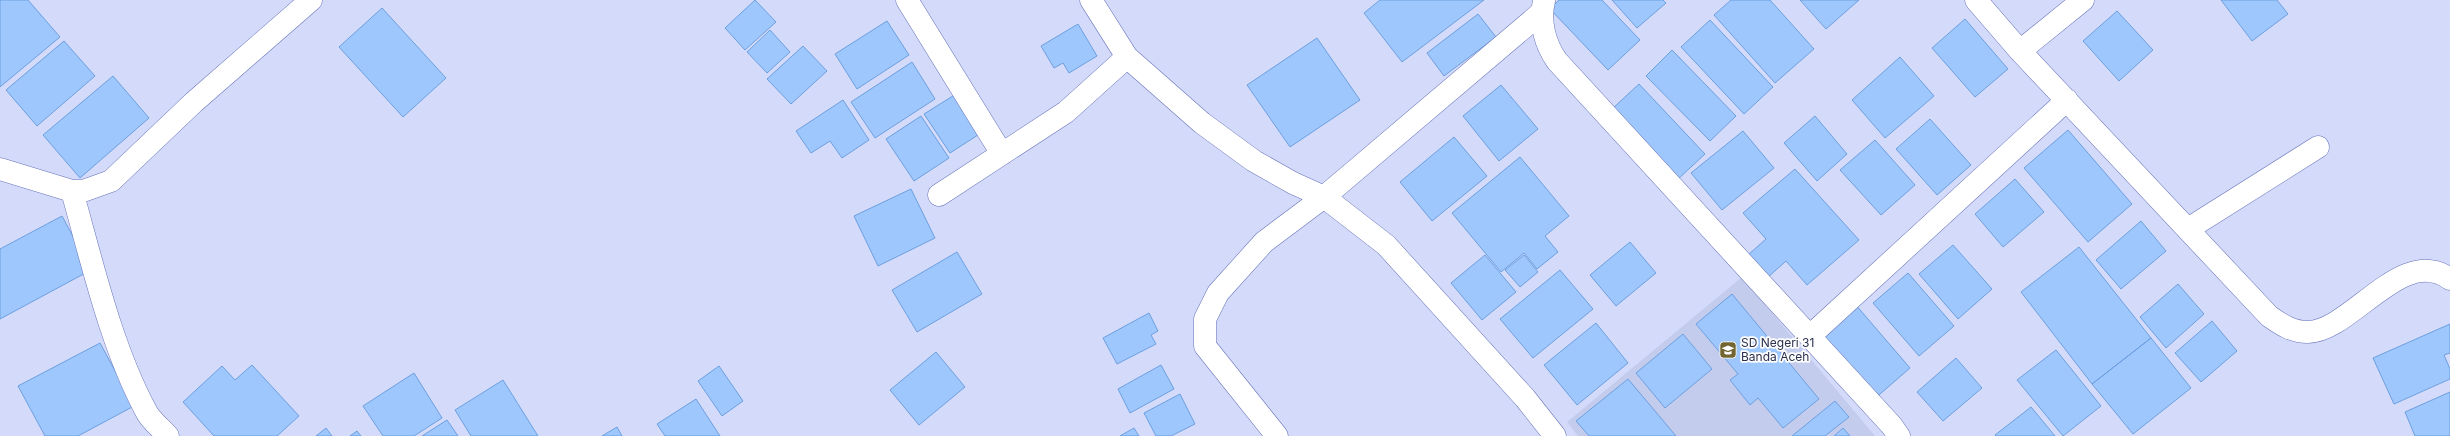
<svg xmlns="http://www.w3.org/2000/svg" width="2450" height="436" viewBox="0 0 2450 436" font-family="Inter,sans-serif">
  <style>
    .built { fill: #c4cced }
    .building { fill: #9ec7fd; stroke: #6d9fdf }
    .lines { fill: none; stroke-linecap: round; stroke-linejoin: round }
    .street-casing { stroke: #6773ba; stroke-width: 23 }
    .street { stroke: #fff; stroke-width: 22 }
    .labels { text-anchor: middle; stroke-width: 3.5; stroke-linejoin: round; paint-order: stroke }
    .poi-label { font-size: 12px; fill: #2a304e; stroke: #fdfdfd; text-anchor: start }
  </style>
  <rect width="100%" height="100%" fill="#d3dafa"/>
  <path class="built" d="M 1742,277 L 1875,436 L 1578,436 L 1567,422 Z"/>
  <path class="building" d="M 0,0 L 28,0 L 60,37 L 0,87 Z
    M 755,0 L 776,22 L 745,50 L 725,28 Z
    M 1380,0 L 1484,0 L 1402,62 L 1364,13 Z
    M 1559,0 L 1602,0 L 1640,40 L 1608,70 L 1550,9 Z
    M 1612,0 L 1663,0 L 1666,3 L 1637,28 Z
    M 1731,0 L 1770,0 L 1814,49 L 1775,83 L 1714,15 Z
    M 1800,0 L 1859,0 L 1826,29 Z
    M 2221,0 L 2277,0 L 2288,14 L 2252,41 Z
    M 382,8 L 446,78 L 403,117 L 339,47 Z
    M 2117,11 L 2153,50 L 2119,81 L 2083,41 Z
    M 1478,14 L 1496,37 L 1444,76 L 1427,53 Z
    M 1965,19 L 2008,69 L 1975,97 L 1932,48 Z
    M 1710,20 L 1773,87 L 1744,114 L 1681,47 Z
    M 887,21 L 909,55 L 857,89 L 835,54 Z
    M 1078,24 L 1097,56 L 1069,73 L 1063,63 L 1054,68 L 1041,46 Z
    M 770,30 L 790,52 L 767,73 L 747,52 Z
    M 1317,38 L 1360,100 L 1290,147 L 1247,85 Z
    M 64,41 L 95,76 L 37,126 L 6,90 Z
    M 803,46 L 827,71 L 791,104 L 767,79 Z
    M 1672,50 L 1736,116 L 1710,141 L 1646,76 Z
    M 1900,57 L 1934,96 L 1885,138 L 1852,100 Z
    M 912,62 L 935,99 L 875,138 L 851,102 Z
    M 113,76 L 149,118 L 80,178 L 43,135 Z
    M 1639,84 L 1705,154 L 1677,180 L 1612,109 Z
    M 1501,85 L 1538,129 L 1499,161 L 1463,116 Z
    M 956,94 L 981,133 L 950,153 L 924,114 Z
    M 843,100 L 869,140 L 842,158 L 830,141 L 811,153 L 796,131 Z
    M 921,116 L 949,158 L 914,181 L 886,139 Z
    M 1815,116 L 1847,154 L 1817,181 L 1784,143 Z
    M 1930,119 L 1971,165 L 1937,195 L 1896,149 Z
    M 2068,130 L 2132,204 L 2088,242 L 2024,168 Z
    M 1743,131 L 1774,168 L 1722,210 L 1691,173 Z
    M 1454,137 L 1487,176 L 1432,221 L 1400,182 Z
    M 1875,140 L 1915,185 L 1881,215 L 1840,170 Z
    M 1520,157 L 1569,216 L 1545,236 L 1558,252 L 1537,269 L 1524,253 L 1501,272 L 1452,213 Z
    M 1795,169 L 1859,240 L 1807,285 L 1786,261 L 1767,278 L 1748,255 L 1766,239 L 1743,213 Z
    M 2015,179 L 2044,212 L 2003,247 L 1975,214 Z
    M 911,189 L 935,238 L 878,266 L 854,216 Z
    M 62,216 L 91,270 L 0,319 L 0,249 Z
    M 2141,221 L 2166,251 L 2121,289 L 2096,260 Z
    M 1630,242 L 1656,273 L 1616,306 L 1590,275 Z
    M 1953,245 L 1992,289 L 1958,319 L 1919,274 Z
    M 2079,247 L 2151,338 L 2092,384 L 2021,292 Z
    M 957,252 L 982,294 L 917,332 L 892,290 Z
    M 1485,255 L 1516,292 L 1482,320 L 1451,283 Z
    M 1524,255 L 1538,272 L 1520,287 L 1505,270 Z
    M 1560,270 L 1593,309 L 1533,358 L 1500,319 Z
    M 1908,273 L 1954,326 L 1919,356 L 1873,303 Z
    M 2178,284 L 2204,314 L 2166,348 L 2140,317 Z
    M 1732,294 L 1819,399 L 1783,428 L 1758,398 L 1750,405 L 1730,380 L 1738,374 L 1696,324 Z
    M 1855,304 L 1910,368 L 1872,401 L 1817,336 Z
    M 1149,313 L 1158,331 L 1151,335 L 1156,344 L 1117,364 L 1103,338 Z
    M 2212,321 L 2237,351 L 2201,382 L 2175,353 Z
    M 1596,323 L 1628,363 L 1577,405 L 1544,365 Z
    M 2450,324 L 2450,353 L 2444,355 L 2450,369 L 2450,379 L 2394,404 L 2373,358 Z
    M 1683,334 L 1712,369 L 1665,408 L 1636,373 Z
    M 2151,338 L 2191,388 L 2133,434 L 2092,384 Z
    M 100,343 L 134,406 L 78,436 L 45,436 L 18,386 Z
    M 2056,350 L 2101,406 L 2063,436 L 2017,380 Z
    M 936,352 L 965,387 L 919,425 L 890,390 Z
    M 1956,358 L 1982,388 L 1943,421 L 1917,392 Z
    M 252,365 L 299,416 L 277,436 L 214,436 L 183,402 L 222,366 L 235,380 Z
    M 1161,365 L 1174,389 L 1130,413 L 1118,389 Z
    M 719,366 L 743,401 L 722,416 L 698,381 Z
    M 414,373 L 442,418 L 414,436 L 383,436 L 363,406 Z
    M 1628,379 L 1676,436 L 1589,436 L 1576,421 Z
    M 503,380 L 538,436 L 471,436 L 455,410 Z
    M 2450,392 L 2450,436 L 2415,436 L 2405,412 Z
    M 1180,394 L 1195,424 L 1171,436 L 1156,436 L 1144,413 Z
    M 696,399 L 720,436 L 665,436 L 657,424 Z
    M 1835,401 L 1849,417 L 1825,436 L 1792,436 Z
    M 2031,407 L 2055,436 L 1996,436 L 1995,435 Z
    M 447,420 L 458,436 L 422,436 Z
    M 617,427 L 622,436 L 602,436 Z
    M 326,428 L 332,436 L 316,436 Z
    M 1134,428 L 1139,436 L 1120,436 Z
    M 1843,428 L 1850,436 L 1834,436 Z
    M 357,431 L 361,436 L 350,436 Z"/>
  <g class="lines">
    <defs>
      <path id="street" d="M 907,0 L 1002,154
        M 1091,0 L 1127,57 L 1202,123 L 1254,161 L 1293,183 L 1324,197 L 1386,245 L 1525,398 L 1555,436
        M 1976,0 L 2020,51 L 2269,316 C 2282,325 2292,332 2308,332 C 2352,331 2402,244 2450,279
        M 1544,1 C 1539,22 1545,44 1557,61 L 1892,426 L 1899,436
        M 2020,51 L 2083,0
        M 0,169 L 72,191 L 83,191 L 111,181 L 194,102 L 311,0
        M 72,191 C 92,262 111,346 146,411 C 150,420 161,428 168,436
        M 939,195 L 1066,112 L 1127,57
        M 2188,229 L 2318,147
        M 1810,336 L 2067,100
        M 1277,436 L 1205,346 L 1205,319 L 1218,293 L 1264,242 L 1324,197 L 1542,12"/>
    </defs>
    <use href="#street" class="street-casing"/>
    <use href="#street" class="street"/>
  </g>
  <defs>
    <symbol id="school-square" viewBox="-11 -11 22 22"><rect x="-9" y="-9" width="18" height="18" rx="4" fill="#726532" stroke="#fdfdfd"/><path d="M0-5L7-2L0 1L-7-2ZM-4 1L0 2.5L4 1V4Q0 6-4 4Z" fill="#fff"/></symbol>
  </defs>
  <g fill-rule="evenodd">
    <use href="#school-square" x="1718" y="340" width="20" height="20"/>
  </g>
  <g class="labels">
    <g class="poi-label">
      <text x="1741" y="347">SD Negeri 31<tspan x="1741" dy="14">Banda Aceh</tspan></text>
    </g>
  </g>
</svg>
